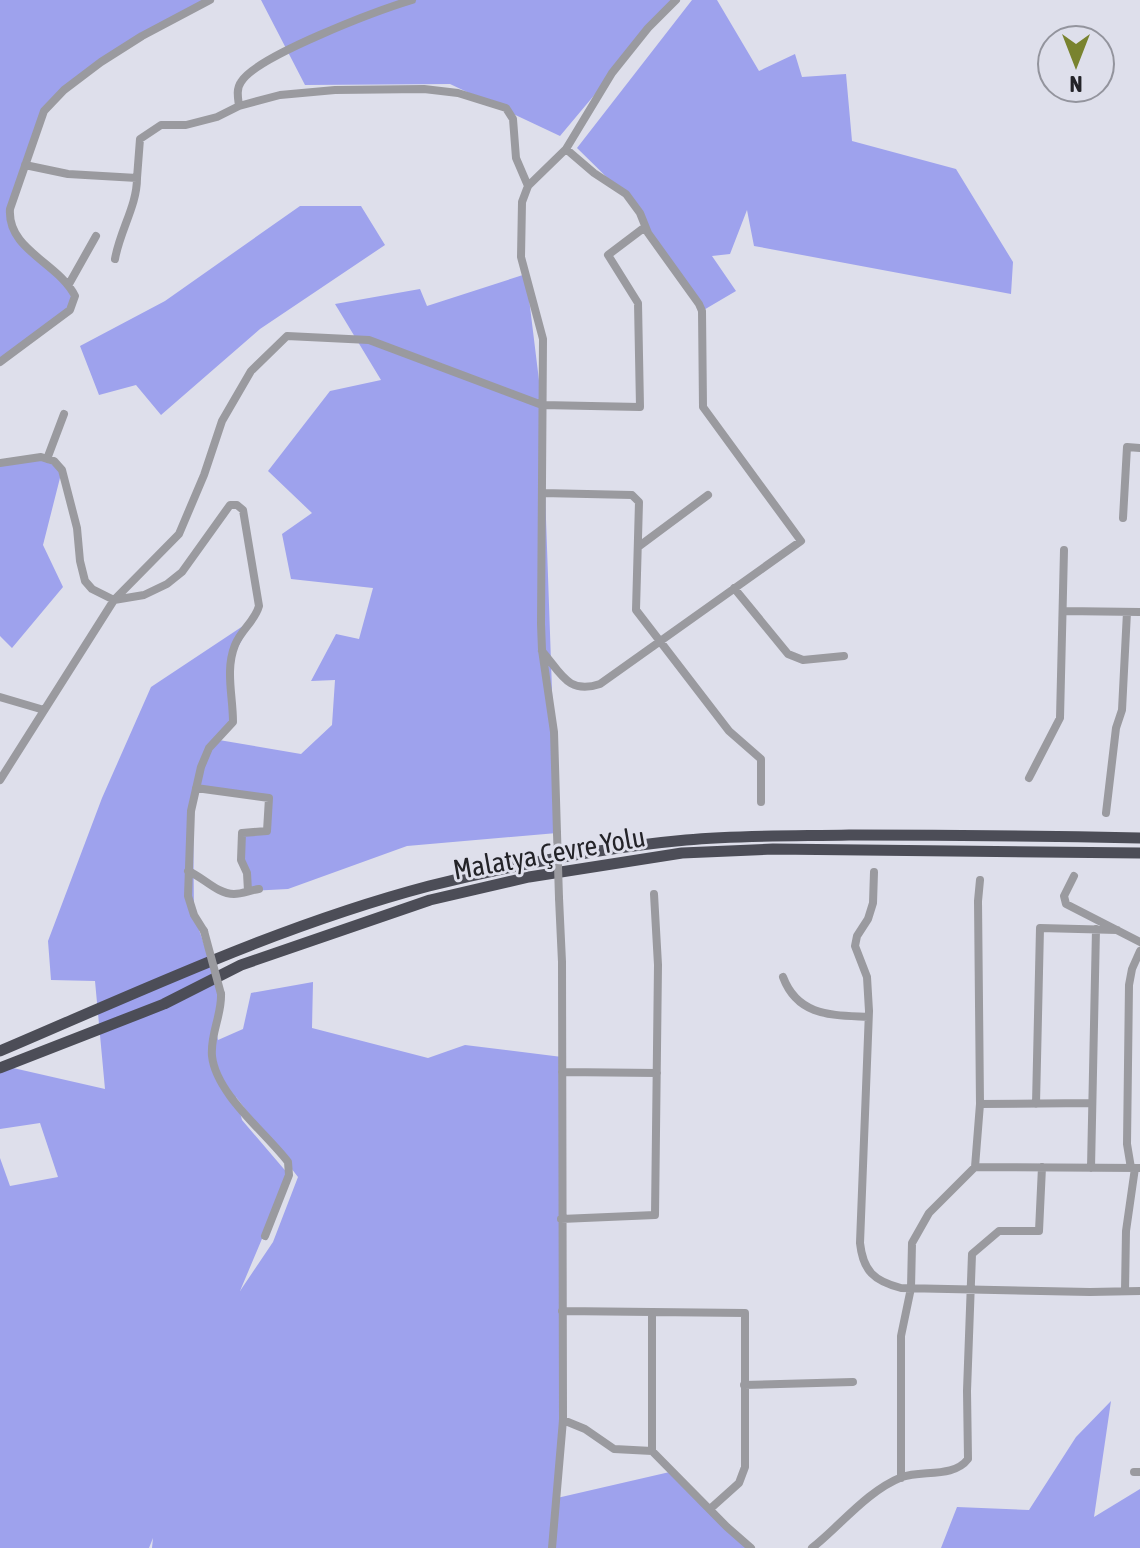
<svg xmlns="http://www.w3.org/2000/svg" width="1140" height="1548" viewBox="0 0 1140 1548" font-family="'Asap Condensed',sans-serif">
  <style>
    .forest { fill: #9ea2ed; fill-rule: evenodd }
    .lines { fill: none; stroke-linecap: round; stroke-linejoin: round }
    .minor { stroke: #9a9a9f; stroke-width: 8 }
    .highway { stroke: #4c4d57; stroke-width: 11 }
    .minor-bridge { stroke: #9a9a9f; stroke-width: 8 }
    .labels { text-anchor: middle; stroke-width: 6; stroke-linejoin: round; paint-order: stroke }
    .street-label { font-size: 28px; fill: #232328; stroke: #dedfeb }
  </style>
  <rect width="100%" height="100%" fill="#dedfeb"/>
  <path class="forest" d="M 0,0 L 210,0 L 93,68 L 44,111 L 10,209 L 15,236 L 69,284 L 72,304 L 54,323 L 0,366 Z
    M 261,0 L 674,0 L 560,136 L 450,84 L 305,85 Z
    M 692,0 L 717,0 L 759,71 L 795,54 L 802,77 L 846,74 L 852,141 L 956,169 L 1013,262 L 1011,294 L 754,246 L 747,210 L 730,254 L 712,256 L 736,291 L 702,311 L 632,202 L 577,148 Z
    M 300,206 L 361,206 L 385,245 L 260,329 L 161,415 L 136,385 L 99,395 L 80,346 L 165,301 Z
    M 526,274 L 542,405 L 557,833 L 407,846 L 288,889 L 248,891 L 242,833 L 267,831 L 269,798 L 200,788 L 193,804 L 194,915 L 221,994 L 215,1027 L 218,1040 L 243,1029 L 251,993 L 313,982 L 312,1028 L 428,1058 L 465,1045 L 562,1057 L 561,1453 L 557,1498 L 674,1471 L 747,1548 L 152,1548 L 153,1538 L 149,1548 L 0,1548 L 0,1158 L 10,1186 L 58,1177 L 40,1123 L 0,1129 L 0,1065 L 105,1089 L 95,981 L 51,980 L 48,941 L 102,798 L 151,687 L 252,620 L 230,663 L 233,722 L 219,740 L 301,754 L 332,725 L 335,680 L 311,681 L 336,634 L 359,639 L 373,588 L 291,579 L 282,534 L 312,513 L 268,471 L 330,391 L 381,380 L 335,304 L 420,289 L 427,306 ZM 236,1097 L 298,1177 L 273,1242 L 240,1291 L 289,1175 L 242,1120 Z
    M 0,459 L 47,459 L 62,470 L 43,545 L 63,587 L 12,648 L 0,636 Z
    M 1111,1401 L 1094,1517 L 1140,1489 L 1140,1548 L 941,1548 L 957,1507 L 1029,1510 L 1076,1437 Z"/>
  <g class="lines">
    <path class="minor" d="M 239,106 C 238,98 236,89 241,82 C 256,56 379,10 412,0
      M 25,165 L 68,174 L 137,178 L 140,139 L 161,125 L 186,125 L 217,117 L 239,106 L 280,95 L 335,90 L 424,89 L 458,93 L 506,108 L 513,119 L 516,158 L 528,186
      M 115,259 C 120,230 137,206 137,178
      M 69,284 L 96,236
      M 0,362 L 70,310 L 75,296 C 59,263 7,250 10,209 L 44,111 L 64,90 L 101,62 L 142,36 L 210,0
      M 47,459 L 64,414
      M 0,463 L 41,457 L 54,461 L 62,470 L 77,528 L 80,561 L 85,581 L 92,589 L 114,600 L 144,595 L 167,584 L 182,572 L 230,505 L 237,505 L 243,510 L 259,606 C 255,621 241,630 235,645 C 225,670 233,696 233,722 L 209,748 L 201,767 L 191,811 L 188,896 L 194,915 L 204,931
      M 542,493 L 632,495 L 639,502 L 636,610 L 729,731 L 761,759 L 761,802
      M 1123,518 L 1127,447 L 1140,448
      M 638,547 L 708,495
      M 734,588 L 788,654 L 803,660 L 844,656
      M 1063,611 L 1140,612
      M 542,651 C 561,673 568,695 600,684 L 801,541 L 703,407 L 702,311 L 699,304 L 648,233 L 640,213 L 626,194 L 594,173 L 566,149
      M 0,697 L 44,710
      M 1029,778 L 1060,718 L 1064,550
      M 0,780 L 114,600 L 179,534 L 204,475 L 222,421 L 251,371 L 287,336 L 369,340 L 542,405 L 640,407 L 638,303 L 608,255 L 645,227
      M 196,788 L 269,798 L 267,831 L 242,833 L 241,860 L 247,873 L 248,891
      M 1106,813 L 1116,728 L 1122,710 L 1127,612
      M 557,833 L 554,732 L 542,650 L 541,624 L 543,339 L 521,257 L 522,202 L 528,186 L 566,149 L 612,73 L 648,28 L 676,0
      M 188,871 C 203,877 217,894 234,894 C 242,894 251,890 259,889
      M 874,872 L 873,903 L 868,919 L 857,936 L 855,946 L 867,977 L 869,1011 L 860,1243 C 863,1271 874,1281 901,1288 L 1090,1292 L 1140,1291
      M 1074,876 L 1064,896 L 1066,904 L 1140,942
      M 783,977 C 798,1017 833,1015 868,1017
      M 221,994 C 222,1015 210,1034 212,1056 C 216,1094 266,1133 288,1162 L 289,1175 L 265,1236
      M 562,1072 L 657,1073
      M 980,1104 L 1090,1103
      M 1036,1104 L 1040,928 L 1117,930
      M 975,1167 L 980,1104 L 978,901 L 980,880
      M 1091,1168 L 1096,929
      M 1131,1168 L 1127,1144 L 1129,985 L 1132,969 L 1140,951
      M 561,1219 L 655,1215 L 658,965 L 654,894
      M 1125,1291 L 1126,1231 L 1135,1168
      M 562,1311 L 652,1312 L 652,1451
      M 652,1312 L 745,1313 L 745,1467 L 739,1483 L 710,1509
      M 744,1385 L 853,1382
      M 563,1420 L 585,1429 L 614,1449 L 652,1451 L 727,1527 L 751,1548
      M 1134,1472 L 1140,1472
      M 901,1478 L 901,1336 L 911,1288 L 912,1243 L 929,1213 L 975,1167 L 1140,1168
      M 552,1548 L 563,1420 L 562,962 L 559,898
      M 812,1548 C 841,1525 867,1491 902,1477 C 922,1470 954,1478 968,1459 L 967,1391 L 972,1254 L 999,1231 L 1039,1231 L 1042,1167"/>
    <path class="highway" d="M 0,1051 C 141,991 281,925 429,886 C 513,865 600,848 686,840 C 740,835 795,836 849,835 C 946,835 1043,836 1140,838
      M 0,1068 L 164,1004 L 241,965 L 430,900 L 529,877 L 682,853 L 773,849 L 1140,853"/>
    <path class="minor-bridge" d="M 557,833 L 559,898
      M 204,931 L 221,994"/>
  </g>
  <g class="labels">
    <g class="street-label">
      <text transform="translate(549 853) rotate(-10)" y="10">Malatya Çevre Yolu</text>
    </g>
  </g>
  <g transform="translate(1076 64) rotate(180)"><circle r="38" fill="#dedfeb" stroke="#93949d" stroke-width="2"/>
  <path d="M0-6L14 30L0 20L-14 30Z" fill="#79832f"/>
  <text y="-12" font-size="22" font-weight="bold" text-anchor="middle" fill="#232328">N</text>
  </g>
</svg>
